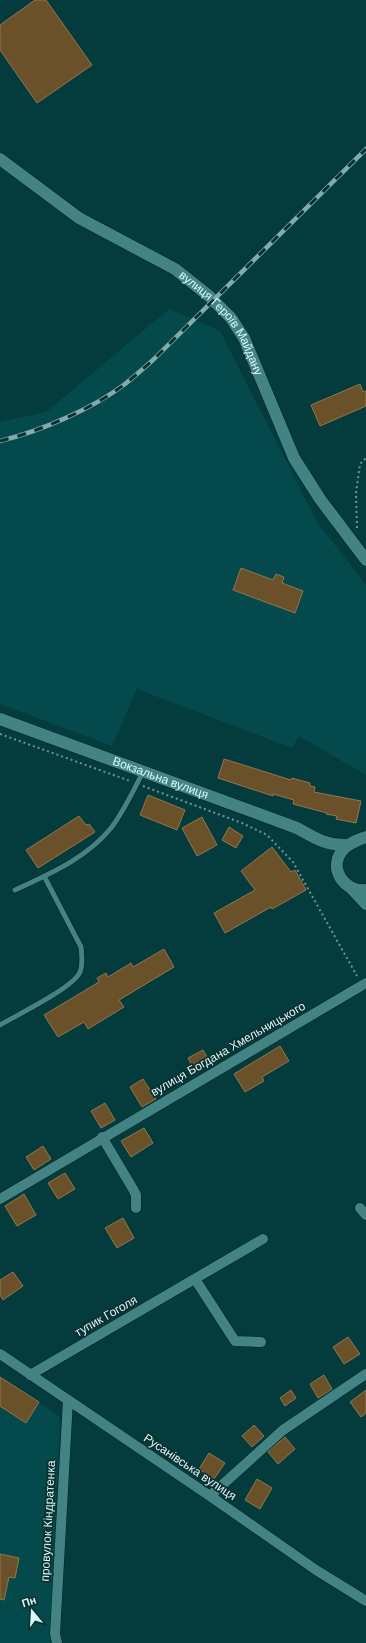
<svg xmlns="http://www.w3.org/2000/svg" width="366" height="1643" viewBox="0 0 366 1643" font-family="Helvetica,sans-serif">
  <style>
    .built { fill: #04494b }
    .building { fill: #6b5129; stroke: #92774e }
    .lines { fill: none; stroke-linecap: round; stroke-linejoin: round }
    .service-casing { stroke: #002122; stroke-width: 6 }
    .minor-casing { stroke: #002122; stroke-width: 11 }
    .tertiary-casing { stroke: #002122; stroke-width: 13 }
    .path { stroke: #699596; stroke-width: 2; stroke-dasharray: 2 3; stroke-linecap: butt }
    .service { stroke: #438384; stroke-width: 5 }
    .minor { stroke: #438384; stroke-width: 10 }
    .tertiary { stroke: #438384; stroke-width: 12 }
    .rail-casing { stroke: #81abac; stroke-width: 4.5 }
    .rail { stroke: #0c3030; stroke-width: 3; stroke-dasharray: 9; stroke-linecap: butt }
    .labels { text-anchor: middle; stroke-width: 3.5; stroke-linejoin: round; paint-order: stroke }
    .street-label { font-size: 12px; fill: #d9f9fa; stroke: #0c3030 }
  </style>
  <rect width="100%" height="100%" fill="#043c3d"/>
  <path class="built" d="M 169,309 L 220,331 L 317,522 L 366,585 L 366,775 L 299,736 L 292,748 L 137,689 L 112,746 L 0,704 L 0,422 L 46,412 Z
    M 0,1377 L 60,1417 L 50,1643 L 0,1643 Z"/>
  <path class="building" d="M 35,0 L 46,0 L 92,65 L 37,103 L 0,50 L 0,25 Z
    M 360,384 L 363,392 L 366,391 L 366,406 L 320,426 L 311,405 Z
    M 241,568 L 273,580 L 276,574 L 284,577 L 282,583 L 303,591 L 295,613 L 233,590 Z
    M 224,759 L 291,780 L 292,778 L 310,783 L 310,786 L 315,787 L 314,792 L 361,801 L 356,823 L 336,819 L 337,816 L 326,814 L 327,813 L 293,804 L 294,800 L 273,794 L 273,796 L 218,778 Z
    M 148,795 L 185,810 L 177,830 L 140,815 Z
    M 79,816 L 86,825 L 89,824 L 95,832 L 38,868 L 26,850 Z
    M 202,817 L 217,845 L 197,856 L 182,828 Z
    M 229,827 L 243,836 L 236,848 L 222,840 Z
    M 272,847 L 291,872 L 295,870 L 306,890 L 272,909 L 271,907 L 225,933 L 214,913 L 255,890 L 241,871 Z
    M 164,949 L 174,967 L 119,1000 L 124,1007 L 88,1029 L 84,1022 L 58,1037 L 44,1015 L 99,982 L 97,978 L 106,973 L 108,977 L 131,963 L 133,967 Z
    M 280,1046 L 289,1061 L 262,1077 L 264,1081 L 245,1092 L 234,1074 Z
    M 203,1050 L 209,1060 L 194,1069 L 188,1058 Z
    M 143,1079 L 156,1099 L 142,1107 L 130,1087 Z
    M 105,1103 L 115,1120 L 101,1128 L 91,1111 Z
    M 144,1128 L 153,1143 L 131,1157 L 121,1141 Z
    M 43,1146 L 51,1159 L 34,1170 L 26,1157 Z
    M 65,1173 L 75,1189 L 58,1199 L 48,1183 Z
    M 24,1194 L 36,1215 L 17,1226 L 5,1206 Z
    M 123,1218 L 134,1238 L 117,1248 L 105,1228 Z
    M 13,1272 L 23,1286 L 3,1300 L 0,1295 L 0,1280 Z
    M 348,1337 L 360,1354 L 344,1364 L 333,1347 Z
    M 324,1375 L 332,1389 L 318,1398 L 310,1384 Z
    M 0,1377 L 39,1402 L 26,1423 L 0,1406 Z
    M 291,1390 L 296,1398 L 285,1406 L 280,1398 Z
    M 366,1390 L 366,1413 L 361,1417 L 350,1402 Z
    M 254,1425 L 264,1436 L 252,1447 L 242,1436 Z
    M 285,1437 L 295,1449 L 278,1464 L 268,1452 Z
    M 209,1453 L 225,1463 L 214,1479 L 199,1469 Z
    M 257,1479 L 272,1488 L 260,1509 L 245,1500 Z
    M 0,1554 L 19,1558 L 15,1578 L 9,1577 L 4,1600 L 0,1599 Z"/>
  <g class="lines">
    <defs>
      <path id="service" d="M 15,890 C 49,874 87,858 111,828 C 124,811 133,791 143,772
        M 0,1025 C 17,1015 73,988 80,972 C 83,964 82,955 81,947 L 44,876"/>
      <path id="minor" d="M 102,1137 L 133,1189 L 136,1195 L 136,1208
        M 0,1199 L 366,983
        M 360,1208 L 366,1215
        M 195,1279 L 235,1341 L 261,1342
        M 0,1354 L 210,1496 L 316,1570 L 366,1601
        M 30,1375 L 263,1239
        M 210,1496 L 283,1430 L 366,1374
        M 57,1643 L 55,1634 L 68,1400"/>
      <g id="tertiary">
        <path id="s1" d="M 0,159 L 79,218 L 175,269 L 209,296 L 231,318 L 244,338 L 294,458 L 320,499 L 366,560"/>
        <path id="s2" d="M 0,719 L 297,828 C 316,839 326,845 348,845"/>
        <path d="M 366,837 C 358,840 348,843 342,851 C 328,869 345,893 366,890"/>
        <path d="M 351,888 L 366,904"/>
      </g>
    </defs>
    <use href="#service" class="service-casing"/>
    <use href="#minor" class="minor-casing"/>
    <use href="#tertiary" class="tertiary-casing"/>
    <path class="path" d="M 357,528 L 356,493 L 360,464 L 366,458
      M 0,734 L 130,781
      M 143,786 L 242,823 L 267,835 L 293,862 L 357,976"/>
    <use href="#service" class="service"/>
    <use href="#minor" class="minor"/>
    <use href="#tertiary" class="tertiary"/>
    <defs>
      <path id="rail" d="M 0,441 C 41,431 92,409 125,384 C 135,376 144,368 153,360 L 366,149"/>
    </defs>
    <use href="#rail" class="rail-casing"/>
    <use href="#rail" class="rail"/>
  </g>
  <g class="labels">
    <g class="street-label">
      <text dy="4" stroke="none"><textPath href="#s1" startOffset="280">вулиця Героїв Майдану</textPath></text>
      <text dy="4" stroke="none"><textPath href="#s2" startOffset="171">Вокзальна вулиця</textPath></text>
      <text transform="translate(228 1049) rotate(-30)" y="4">вулиця Богдана Хмельницького</text>
      <text transform="translate(106 1316) rotate(-30)" y="4">тупик Гоголя</text>
      <text transform="translate(190 1467) rotate(34)" y="4">Русанівська вулиця</text>
      <text transform="translate(48 1521) rotate(-87)" y="4">провулок Кіндратенка</text>
    </g>
  </g>
  <g transform="translate(32 1611) rotate(342)" stroke="#0c3030" stroke-width="3" paint-order="stroke">
  <path d="M0-3L7 15L0 10L-7 15Z" fill="#d9f9fa"/>
  <text y="-6" font-size="11" font-weight="bold" text-anchor="middle" fill="#d9f9fa">Пн</text>
  </g>
</svg>
